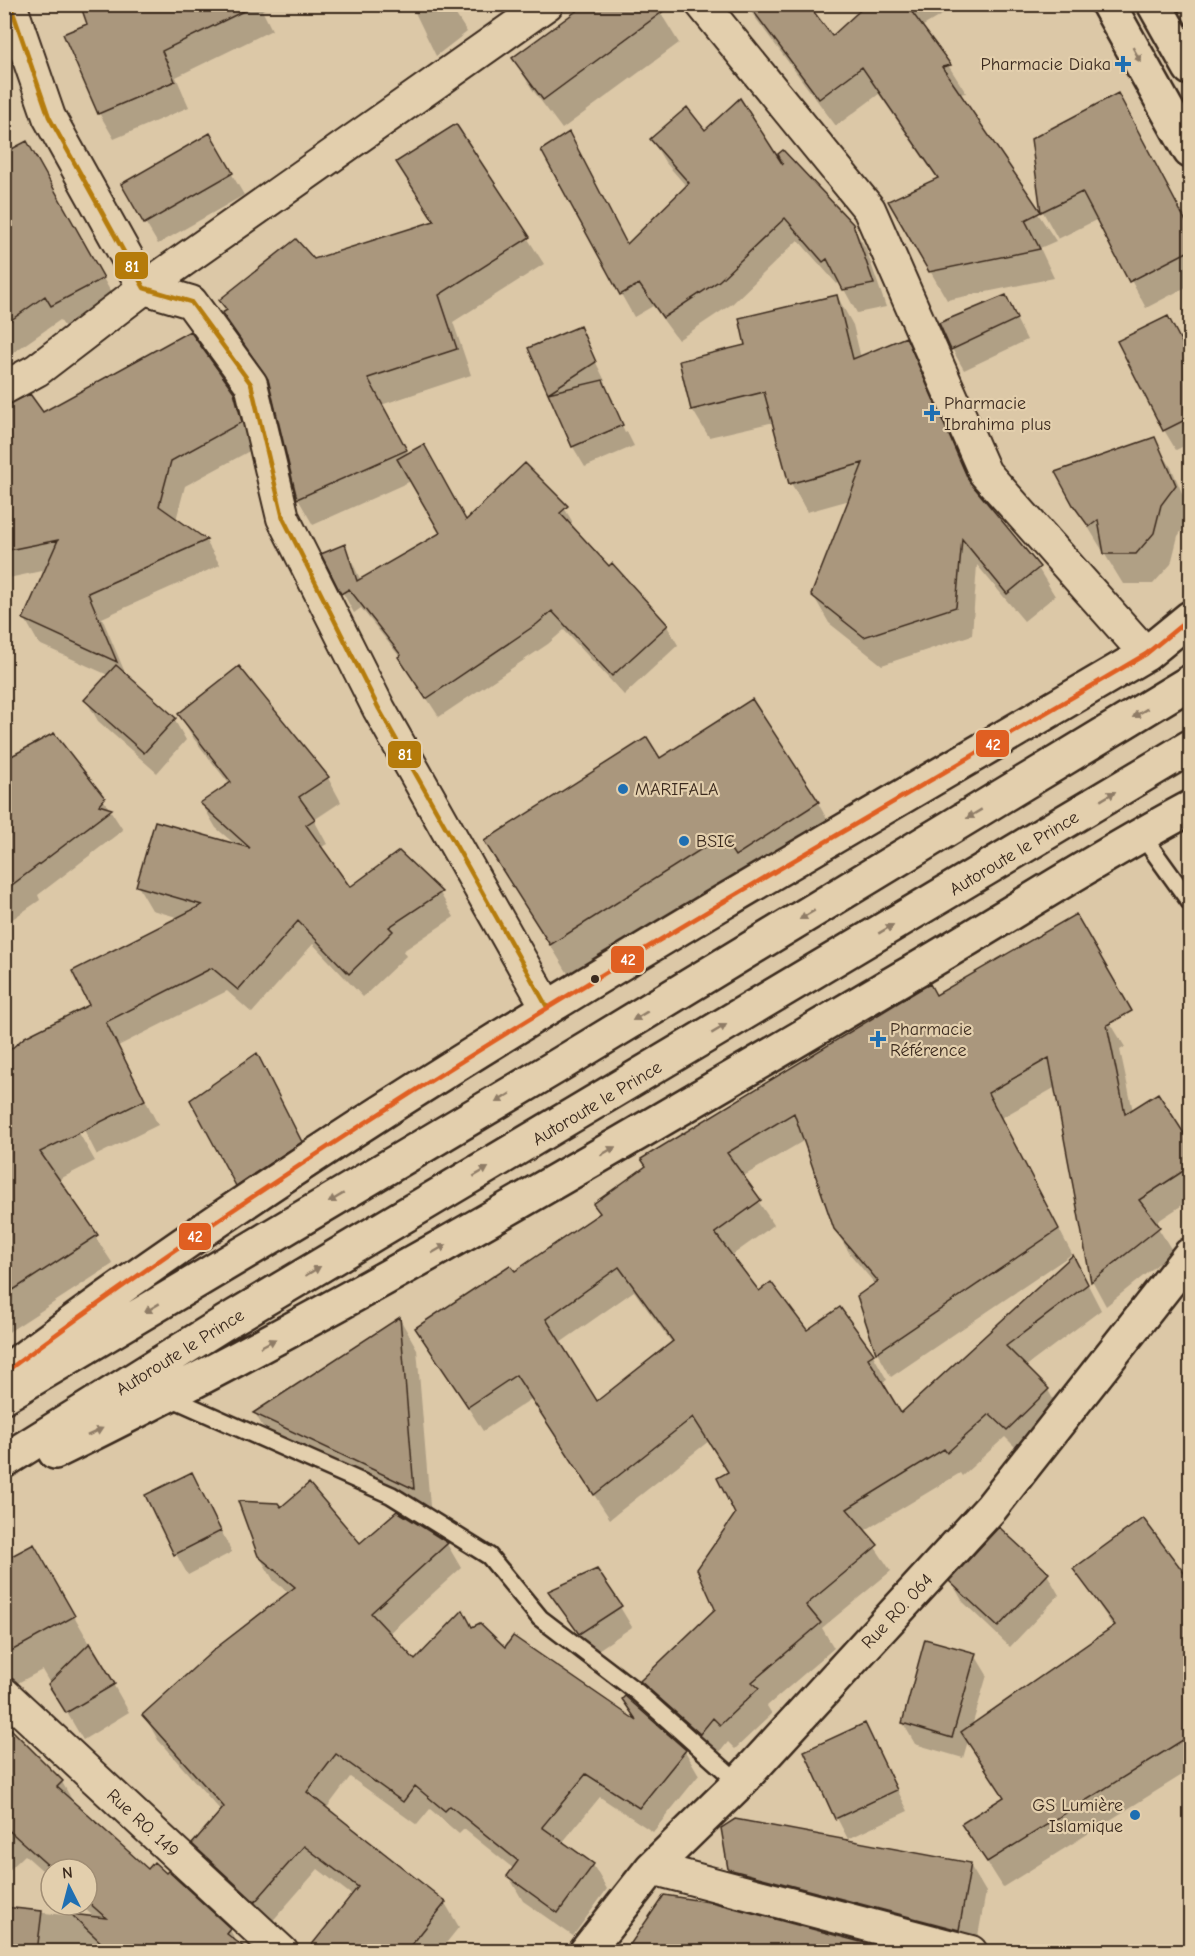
<svg xmlns="http://www.w3.org/2000/svg" width="1195" height="1956" viewBox="0 0 1195 1956" font-family="'Comic Neue',sans-serif">
  <style>
    .shadow { fill: #0003; fill-rule: evenodd }
    .building { fill: #aa977d; stroke: #3b2a1e; stroke-width: 1.5; fill-rule: evenodd }
    .lines { fill: none; stroke-linecap: round; stroke-linejoin: round }
    .service-casing { stroke: #3b2a1e; stroke-width: 21 }
    .minor-casing { stroke: #3b2a1e; stroke-width: 36 }
    .tertiary-casing { stroke: #3b2a1e; stroke-width: 38 }
    .secondary-casing { stroke: #3b2a1e; stroke-width: 38 }
    .primary-casing { stroke: #3b2a1e; stroke-width: 38 }
    .service { stroke: #e3cfad; stroke-width: 16 }
    .minor { stroke: #e3cfad; stroke-width: 32 }
    .tertiary { stroke: #e3cfad; stroke-width: 33 }
    .secondary { stroke: #e3cfad; stroke-width: 33 }
    .primary { stroke: #e3cfad; stroke-width: 33 }
    .bus-1-casing { stroke: #e3cfad; stroke-width: 9 }
    .bus-2-casing { stroke: #e3cfad; stroke-width: 9 }
    .bus-1 { stroke: #b57b0a; stroke-width: 4.5 }
    .bus-2 { stroke: #e05f22; stroke-width: 4.5 }
    .oneway { fill: #8f7c66 }
    .poi-dot { fill: #1f6fb2; stroke: #e3cfad; stroke-width: 2 }
    .bus-dot { fill: #3b2a1e; stroke: #e3cfad; stroke-width: 2 }
    .labels { text-anchor: middle; stroke-width: 4.5; stroke-linejoin: round; paint-order: stroke }
    .poi-label { font-size: 18px; fill: #3b2a1e; stroke: #e3cfad; text-anchor: start }
    .street-label { font-size: 18px; fill: #3b2a1e; stroke: #e3cfad }
    .line-badge { stroke: #e3cfad; stroke-width: 2 }
    .badge-label { font-size: 16px; text-anchor: middle; font-weight: bold; fill: #fff }
  </style>
  <rect width="100%" height="100%" fill="#dcc8a7"/>
  <filter id="ink" filterUnits="userSpaceOnUse"><feTurbulence type="fractalNoise" baseFrequency=".0167" numOctaves="2"/><feDisplacementMap in="SourceGraphic" scale="12" xChannelSelector="R" yChannelSelector="G"/><feConvolveMatrix kernelMatrix="1 2 1 2 8 2 1 2 1" color-interpolation-filters="sRGB"/></filter>
  <g filter="url(#ink)">
    <path class="shadow" d="M 4,4 L 38,4 L 4,16 Z
      M 81,4 L 275,4 L 262,10 L 272,30 L 176,77 L 189,107 L 114,139 L 99,113 L 88,25 Z
      M 411,4 L 449,4 L 467,32 L 436,56 Z
      M 655,4 L 679,43 L 562,129 L 532,89 L 514,59 Z
      M 745,4 L 807,4 L 832,38 L 913,14 L 909,4 L 960,4 L 923,26 L 966,93 L 959,94 L 1056,241 L 1040,248 L 1054,278 L 947,300 L 890,202 L 938,180 L 879,94 L 836,126 Z
      M 4,48 L 6,75 L 4,76 Z
      M 456,126 L 544,264 L 453,322 L 471,375 L 381,405 L 408,454 L 466,522 L 560,501 L 572,521 L 571,528 L 667,626 L 678,645 L 624,695 L 564,630 L 548,644 L 439,717 L 400,657 L 361,608 L 354,613 L 343,593 L 345,546 L 361,581 L 442,533 L 411,481 L 313,525 L 298,499 L 272,386 L 224,314 L 227,311 L 221,300 L 313,261 L 435,223 L 398,163 Z
      M 704,132 L 786,173 L 852,225 L 866,249 L 886,307 L 857,313 L 840,282 L 837,284 L 798,240 L 732,304 L 678,340 L 653,306 L 634,317 L 621,294 L 569,134 L 628,246 L 687,187 L 665,162 L 652,140 Z
      M 209,135 L 244,195 L 158,244 L 123,185 Z
      M 1034,148 L 1190,232 L 1190,285 L 1146,308 L 1098,219 L 1058,239 L 1043,212 Z
      M 4,155 L 41,167 L 117,303 L 67,330 L 60,320 L 4,359 Z
      M 837,296 L 853,325 L 861,358 L 905,339 L 921,367 L 976,492 L 1038,568 L 1055,596 L 1024,621 L 977,565 L 972,635 L 882,665 L 829,623 L 813,595 L 850,500 L 807,512 L 791,483 L 774,422 L 709,437 L 692,409 L 747,346 Z
      M 1005,297 L 1027,340 L 964,370 L 952,349 Z
      M 579,328 L 606,383 L 604,385 L 614,401 L 611,401 L 625,433 L 627,432 L 634,446 L 585,467 L 573,447 L 530,349 Z
      M 1190,361 L 1190,443 L 1176,450 L 1164,430 Z
      M 233,393 L 248,418 L 255,448 L 185,486 L 176,520 L 206,541 L 220,565 L 102,618 L 126,675 L 174,719 L 186,740 L 157,773 L 98,721 L 86,700 L 108,675 L 39,644 L 25,619 L 46,570 L 4,579 L 4,406 L 43,414 Z
      M 1154,439 L 1172,469 L 1190,512 L 1190,519 L 1178,536 L 1171,564 L 1153,584 L 1123,584 L 1074,504 Z
      M 180,715 L 328,778 L 341,802 L 314,820 L 327,844 L 320,848 L 350,889 L 440,893 L 454,917 L 403,951 L 406,956 L 363,997 L 313,944 L 252,1013 L 227,991 L 118,1046 L 158,1125 L 97,1155 L 35,1034 L 91,1006 L 180,918 L 152,910 L 138,886 L 236,845 L 216,828 L 202,804 L 230,785 L 194,739 Z
      M 660,760 L 818,803 L 838,839 L 572,980 L 486,842 Z
      M 4,762 L 103,799 L 123,830 L 38,895 L 40,900 L 11,920 L 4,911 Z
      M 936,997 L 1100,1006 L 1125,1047 L 1120,1050 L 1133,1111 L 1190,1146 L 1190,1200 L 1155,1223 L 1173,1252 L 1106,1306 L 1093,1282 L 1056,1087 L 1001,1118 L 1072,1254 L 891,1377 L 877,1352 L 858,1296 L 876,1285 L 850,1254 L 835,1229 L 805,1140 L 742,1177 L 774,1225 L 731,1256 L 759,1293 L 807,1332 L 839,1309 L 873,1355 L 887,1380 L 881,1383 L 901,1415 L 1086,1281 L 1101,1310 L 1025,1367 L 1048,1390 L 1062,1415 L 1022,1454 L 1005,1437 L 962,1476 L 960,1473 L 864,1531 L 891,1571 L 822,1628 L 834,1648 L 767,1706 L 772,1714 L 735,1749 L 728,1742 L 715,1758 L 656,1706 L 642,1681 L 717,1609 L 737,1514 L 729,1473 L 709,1441 L 610,1519 L 531,1399 L 483,1431 L 417,1328 L 514,1273 L 600,1214 L 595,1205 ZM 634,1291 L 672,1343 L 596,1403 L 560,1343 Z
      M 257,1055 L 319,1173 L 254,1215 L 237,1185 Z
      M 4,1070 L 79,1133 L 95,1161 L 58,1180 L 113,1264 L 4,1335 Z
      M 400,1319 L 417,1349 L 431,1518 L 272,1443 L 255,1413 Z
      M 1190,1454 L 1190,1470 L 1184,1459 Z
      M 192,1474 L 232,1552 L 188,1575 L 176,1554 Z
      M 281,1509 L 359,1545 L 397,1513 L 447,1544 L 461,1568 L 388,1634 L 415,1662 L 471,1628 L 638,1723 L 625,1698 L 685,1751 L 699,1775 L 653,1832 L 600,1797 L 562,1843 L 593,1865 L 607,1889 L 573,1936 L 523,1901 L 509,1877 L 514,1869 L 464,1829 L 459,1834 L 430,1809 L 417,1825 L 350,1777 L 326,1809 L 445,1903 L 459,1927 L 439,1952 L 308,1952 L 353,1896 L 318,1869 L 269,1925 L 207,1868 L 193,1844 L 222,1812 L 158,1740 L 144,1715 L 289,1593 L 274,1581 L 259,1556 Z
      M 1143,1520 L 1190,1740 L 1190,1770 L 1003,1887 L 963,1824 L 1005,1798 L 968,1741 L 963,1758 L 915,1744 L 903,1723 L 975,1655 L 987,1675 L 972,1726 L 1114,1628 L 1075,1569 Z
      M 34,1546 L 129,1712 L 83,1740 L 42,1670 L 14,1685 L 4,1668 L 4,1561 Z
      M 1047,1574 L 1059,1595 L 1010,1647 L 963,1602 L 951,1581 Z
      M 551,1592 L 620,1607 L 632,1627 L 592,1654 Z
      M 4,1724 L 62,1782 L 75,1805 L 148,1871 L 230,1930 L 238,1944 L 248,1952 L 4,1952 L 4,1909 L 95,1918 L 81,1905 L 87,1905 L 87,1869 L 51,1869 L 51,1878 L 25,1855 L 4,1875 Z
      M 864,1724 L 908,1811 L 848,1839 L 837,1818 Z
      M 970,1865 L 986,1892 L 975,1952 L 745,1896 L 729,1869 Z"/>
    <path class="building" d="M 80,4 L 258,4 L 162,51 L 175,81 L 98,114 L 63,34 L 87,24 Z
      M 586,4 L 673,4 L 543,100 L 512,58 Z
      M 748,4 L 808,4 L 832,36 L 867,4 L 906,4 L 951,65 L 942,67 L 1041,212 L 1025,220 L 1040,249 L 929,272 L 888,201 L 938,178 L 862,67 L 819,99 Z
      M 1118,93 L 1191,231 L 1191,250 L 1129,282 L 1082,192 L 1041,212 L 1031,139 Z
      M 740,98 L 783,165 L 778,154 L 783,150 L 853,224 L 874,284 L 843,290 L 827,259 L 823,262 L 785,218 L 719,281 L 663,318 L 639,284 L 620,295 L 541,150 L 569,132 L 627,244 L 689,183 L 650,139 L 687,107 L 705,130 Z
      M 456,124 L 530,237 L 439,295 L 457,349 L 368,378 L 407,450 L 297,499 L 268,379 L 222,313 L 227,310 L 219,300 L 296,239 L 314,259 L 434,221 L 396,162 Z
      M 210,133 L 233,173 L 144,224 L 121,184 Z
      M 27,141 L 104,278 L 51,306 L 45,296 L 4,325 L 4,153 Z
      M 837,295 L 853,359 L 906,337 L 969,481 L 1040,567 L 1007,594 L 962,539 L 956,607 L 864,637 L 811,595 L 863,463 L 789,484 L 764,392 L 691,410 L 679,361 L 745,345 L 739,318 Z
      M 1006,295 L 1017,319 L 951,350 L 939,323 Z
      M 1168,316 L 1191,360 L 1191,417 L 1163,431 L 1117,341 Z
      M 580,326 L 596,362 L 548,393 L 603,380 L 623,425 L 572,447 L 528,348 Z
      M 190,331 L 234,392 L 242,422 L 171,461 L 159,506 L 207,540 L 88,593 L 117,662 L 23,619 L 58,540 L 4,551 L 4,406 L 30,394 L 43,412 Z
      M 1155,437 L 1176,485 L 1161,505 L 1154,533 L 1136,554 L 1104,554 L 1098,520 L 1089,527 L 1073,505 L 1055,472 Z
      M 424,444 L 466,520 L 525,463 L 568,506 L 560,513 L 609,566 L 612,563 L 668,625 L 612,676 L 552,611 L 537,624 L 426,699 L 398,657 L 401,655 L 349,589 L 341,594 L 321,554 L 345,544 L 357,581 L 440,533 L 397,459 Z
      M 116,665 L 176,718 L 144,753 L 84,700 Z
      M 239,666 L 329,777 L 299,797 L 315,819 L 306,825 L 350,887 L 399,851 L 442,892 L 389,927 L 393,931 L 349,974 L 298,921 L 238,990 L 212,968 L 106,1022 L 145,1100 L 40,1152 L 98,1235 L 4,1296 L 4,1055 L 25,1037 L 89,1005 L 72,971 L 202,905 L 136,886 L 155,821 L 250,848 L 200,803 L 231,782 L 178,714 Z
      M 752,699 L 819,802 L 735,856 L 722,836 L 550,945 L 484,841 L 647,737 L 660,758 Z
      M 54,733 L 105,798 L 99,805 L 112,809 L 4,891 L 4,760 Z
      M 1076,914 L 1132,1011 L 1107,1025 L 1125,1114 L 1158,1093 L 1191,1144 L 1191,1166 L 1139,1200 L 1160,1227 L 1091,1282 L 1049,1058 L 988,1093 L 1059,1229 L 876,1353 L 857,1296 L 878,1281 L 834,1229 L 794,1113 L 727,1153 L 761,1200 L 715,1233 L 759,1291 L 771,1282 L 807,1330 L 840,1307 L 874,1354 L 868,1358 L 901,1413 L 1073,1255 L 1088,1284 L 1006,1346 L 1049,1389 L 1007,1430 L 990,1414 L 947,1453 L 944,1449 L 847,1509 L 878,1545 L 806,1605 L 821,1623 L 752,1682 L 759,1688 L 720,1725 L 713,1718 L 700,1734 L 640,1681 L 715,1609 L 697,1569 L 735,1514 L 717,1478 L 728,1472 L 693,1417 L 594,1495 L 516,1375 L 468,1407 L 415,1328 L 510,1265 L 515,1271 L 600,1213 L 593,1204 L 646,1166 L 641,1159 L 919,990 L 930,984 L 936,995 ZM 619,1267 L 673,1341 L 597,1401 L 546,1319 Z
      M 257,1053 L 302,1142 L 236,1186 L 190,1100 Z
      M 400,1317 L 414,1489 L 253,1413 Z
      M 192,1472 L 221,1531 L 174,1555 L 145,1495 Z
      M 309,1483 L 360,1543 L 397,1511 L 448,1543 L 371,1613 L 415,1660 L 463,1610 L 472,1627 L 480,1623 L 505,1647 L 513,1636 L 637,1721 L 622,1699 L 625,1696 L 686,1750 L 639,1808 L 586,1774 L 542,1827 L 594,1864 L 558,1913 L 507,1876 L 518,1861 L 450,1806 L 445,1811 L 415,1786 L 403,1802 L 336,1754 L 307,1792 L 446,1902 L 406,1952 L 306,1952 L 358,1887 L 304,1846 L 255,1902 L 192,1844 L 224,1807 L 142,1715 L 216,1648 L 295,1587 L 258,1556 L 238,1501 L 278,1503 L 281,1507 Z
      M 1143,1518 L 1191,1582 L 1191,1735 L 987,1862 L 961,1824 L 1004,1797 L 961,1732 L 1115,1625 L 1073,1569 Z
      M 999,1527 L 1049,1573 L 998,1627 L 949,1581 Z
      M 34,1544 L 75,1616 L 4,1655 L 4,1560 Z
      M 597,1569 L 622,1606 L 579,1634 L 548,1591 Z
      M 925,1639 L 976,1653 L 952,1738 L 902,1723 Z
      M 90,1643 L 115,1684 L 66,1713 L 48,1684 Z
      M 4,1722 L 63,1781 L 57,1787 L 148,1869 L 154,1862 L 166,1873 L 168,1871 L 231,1929 L 227,1934 L 250,1952 L 111,1952 L 71,1914 L 106,1918 L 87,1901 L 87,1869 L 52,1869 L 4,1826 Z
      M 865,1723 L 897,1790 L 835,1819 L 804,1751 Z
      M 735,1819 L 971,1863 L 959,1930 L 728,1869 L 721,1828 Z
      M 664,1895 L 715,1903 L 898,1952 L 625,1952 Z
      M 4,1907 L 42,1911 L 37,1952 L 4,1952 Z"/>
    <g class="lines">
      <defs>
        <path id="service" d="M 1141,834 L 1190,902
          M 167,1396 L 391,1495 L 489,1556 L 540,1618 L 637,1692 L 739,1783"/>
        <path id="minor" d="M 10,4 L 49,117 L 144,288 L 191,302 L 251,384 L 283,518 L 379,709 L 547,1007
          M 702,4 L 869,209 L 985,473 L 1146,654
          M 4,388 L 37,370 L 144,288 L 547,4
          M 4,1694 L 282,1952
          M 652,1868 L 971,1952"/>
        <path id="tertiary" d="M 586,1952 L 652,1868 L 739,1783 L 991,1508 L 1190,1255"/>
        <path id="secondary" d="M 1108,4 L 1190,151
          M 1154,4 L 1190,68"/>
        <path id="primary" d="M 4,1373 C 364,1102 759,882 1146,654 L 1190,618
          M 4,1396 L 554,1068 L 1190,682
          M 55,1452 C 346,1309 623,1142 902,978 C 999,922 1092,860 1190,808
          M 4,1461 L 226,1322 L 1190,747"/>
      </defs>
      <use href="#service" class="service-casing"/>
      <use href="#minor" class="minor-casing"/>
      <use href="#tertiary" class="tertiary-casing"/>
      <use href="#secondary" class="secondary-casing"/>
      <use href="#primary" class="primary-casing"/>
      <use href="#service" class="service"/>
      <use href="#minor" class="minor"/>
      <use href="#tertiary" class="tertiary"/>
      <use href="#secondary" class="secondary"/>
      <use href="#primary" class="primary"/>
      <defs>
        <path id="bus-1" d="M 10,4 L 49,117 L 144,288 L 191,302 L 251,384 L 283,518 L 379,709 L 547,1007"/>
        <path id="bus-2" d="M 4,1373 C 364,1102 759,882 1146,654 L 1190,618"/>
      </defs>
      <use href="#bus-1" class="bus-1-casing"/>
      <use href="#bus-2" class="bus-2-casing"/>
      <use href="#bus-1" class="bus-1"/>
      <use href="#bus-2" class="bus-2"/>
    </g>
    <defs><path id="oneway-solid" d="M-6-.8H1V-3.2L6.5 0L1 3.2V.8H-6Z" transform="scale(1.5)"/></defs>
    <g class="oneway">
      <use href="#oneway-solid" transform="translate(1137 55) rotate(61)"/>
      <use href="#oneway-solid" transform="translate(1140 713) rotate(149)"/>
      <use href="#oneway-solid" transform="translate(1108 796) rotate(-31)"/>
      <use href="#oneway-solid" transform="translate(974 814) rotate(149)"/>
      <use href="#oneway-solid" transform="translate(807 915) rotate(149)"/>
      <use href="#oneway-solid" transform="translate(886 929) rotate(-31)"/>
      <use href="#oneway-solid" transform="translate(640 1016) rotate(149)"/>
      <use href="#oneway-solid" transform="translate(719 1029) rotate(-31)"/>
      <use href="#oneway-solid" transform="translate(503 1098) rotate(149)"/>
      <use href="#oneway-solid" transform="translate(608 1151) rotate(-30)"/>
      <use href="#oneway-solid" transform="translate(481 1172) rotate(-31)"/>
      <use href="#oneway-solid" transform="translate(336 1198) rotate(149)"/>
      <use href="#oneway-solid" transform="translate(439 1249) rotate(-30)"/>
      <use href="#oneway-solid" transform="translate(313 1271) rotate(-31)"/>
      <use href="#oneway-solid" transform="translate(152 1308) rotate(149)"/>
      <use href="#oneway-solid" transform="translate(268 1343) rotate(-28)"/>
      <use href="#oneway-solid" transform="translate(95 1432) rotate(-26)"/>
    </g>
  </g>
  <g class="poi-dot">
    <path d="M1120 55h6v6h6v6h-6v6h-6v-6h-6v-6h6z"/>
    <path d="M929 404h6v6h6v6h-6v6h-6v-6h-6v-6h6z"/>
    <circle cx="623" cy="789" r="6"/>
    <circle cx="684" cy="841" r="6"/>
    <path d="M875 1030h6v6h6v6h-6v6h-6v-6h-6v-6h6z"/>
    <circle cx="1135" cy="1815" r="6"/>
  </g>
  <circle class="bus-dot" cx="595" cy="979" r="5"/>
  <g class="labels">
    <g class="poi-label">
      <text x="1111" y="70" text-anchor="end">Pharmacie Diaka</text>
      <text x="944" y="409">Pharmacie<tspan x="944" dy="21">Ibrahima plus</tspan></text>
      <text x="635" y="795">MARIFALA</text>
      <text x="696" y="847">BSIC</text>
      <text x="890" y="1035">Pharmacie<tspan x="890" dy="21">Référence</tspan></text>
      <text x="1123" y="1811" text-anchor="end">GS Lumière<tspan x="1123" dy="21">Islamique</tspan></text>
    </g>
    <g class="street-label">
      <text transform="translate(1014 853) rotate(-31)" y="6">Autoroute le Prince</text>
      <text transform="translate(597 1103) rotate(-31)" y="6">Autoroute le Prince</text>
      <text transform="translate(180 1352) rotate(-32)" y="6">Autoroute le Prince</text>
      <text transform="translate(897 1611) rotate(-47)" y="6">Rue RO. 064</text>
      <text transform="translate(143 1823) rotate(43)" y="6">Rue RO. 149</text>
    </g>
  </g>
  <g class="line-badge">
    <rect x="114" y="251" width="35" height="29" rx="6" fill="#b57b0a"/>
    <rect x="975" y="729" width="35" height="29" rx="6" fill="#e05f22"/>
    <rect x="387" y="740" width="35" height="29" rx="6" fill="#b57b0a"/>
    <rect x="610" y="945" width="35" height="29" rx="6" fill="#e05f22"/>
    <rect x="178" y="1222" width="34" height="29" rx="6" fill="#e05f22"/>
  </g>
  <g class="badge-label">
    <text x="132" y="272">81</text>
    <text x="993" y="750">42</text>
    <text x="405" y="760">81</text>
    <text x="628" y="965">42</text>
    <text x="195" y="1242">42</text>
  </g>
  <rect width="1195" height="1956" fill="none" stroke="#e3cfad" stroke-width="24"/>
  <rect x="12" y="12" width="1171" height="1932" fill="none" stroke="#3b2a1e" stroke-width="2" filter="url(#ink)"/>
  <g transform="translate(69 1887) rotate(354)"><circle r="28" fill="#e3cfad" stroke="#a08d74" stroke-width="1.5"/>
  <path d="M0-4.5L10 22L0 15L-10 22Z" fill="#1f6fb2"/>
  <text y="-9" font-size="16" font-weight="bold" text-anchor="middle" fill="#3b2a1e">N</text>
  </g>
</svg>
